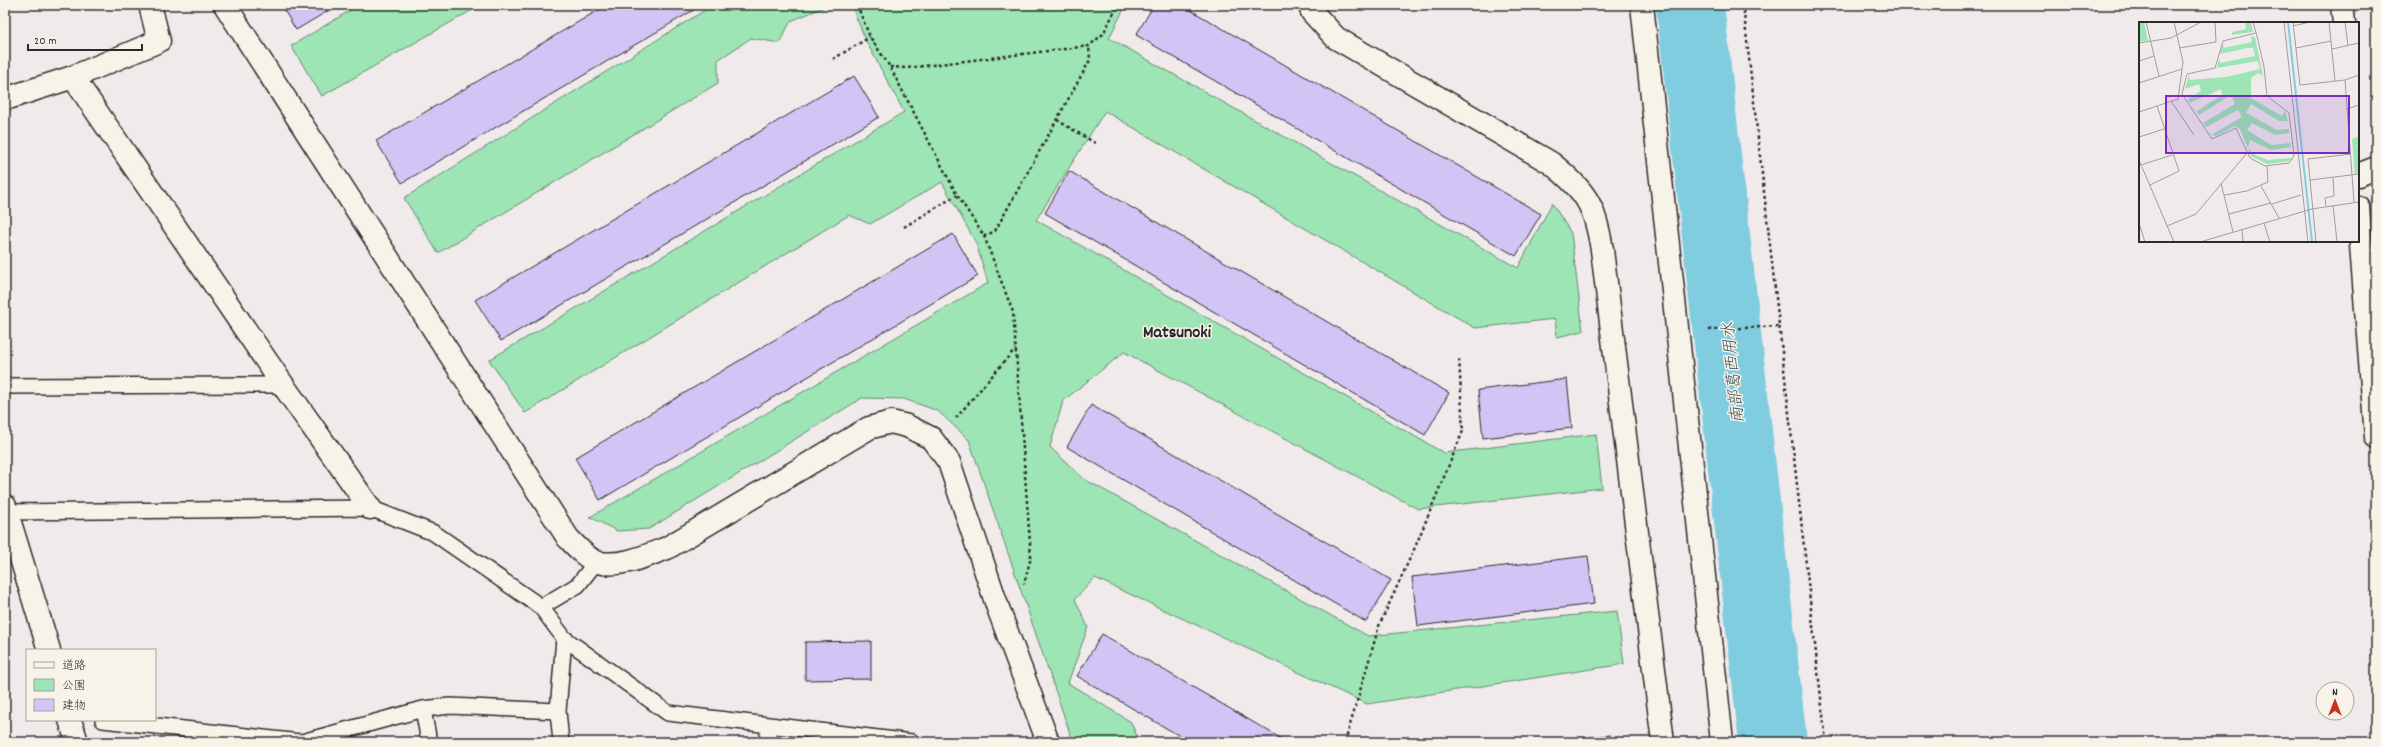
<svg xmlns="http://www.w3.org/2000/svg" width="2381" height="747" viewBox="0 0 2381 747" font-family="Dekko,'Klee One',sans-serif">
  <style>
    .green { fill: #9de5b4; stroke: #648870 }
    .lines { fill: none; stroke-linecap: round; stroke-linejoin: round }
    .river { stroke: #80cde0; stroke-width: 68 }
    .building { fill: #d2c4f5; stroke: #2b2b2b }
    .lane-casing { stroke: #2b2b2b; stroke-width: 18 }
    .street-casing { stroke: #2b2b2b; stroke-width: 25 }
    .secondary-casing { stroke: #2b2b2b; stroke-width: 25 }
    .path { stroke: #2b2b2b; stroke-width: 2.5; stroke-dasharray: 3 3; stroke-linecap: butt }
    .lane { stroke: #f7f3e8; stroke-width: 15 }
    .street { stroke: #f7f3e8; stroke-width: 22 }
    .secondary { stroke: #f7f3e8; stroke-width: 22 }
    .labels { text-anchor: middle; stroke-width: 3; stroke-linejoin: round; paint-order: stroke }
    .water-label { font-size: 17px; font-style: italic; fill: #405458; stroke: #f7f3e8 }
    .quarter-label { font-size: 18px; font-weight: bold; fill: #2b2b2b; stroke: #f7f3e8 }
    .inset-river { fill: none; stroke: #80cde0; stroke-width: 2 }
    .inset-road { fill: none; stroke: #a19e9e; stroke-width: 1 }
    .view { fill: #7b2cbf; fill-opacity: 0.15; stroke: #7b2cbf; stroke-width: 2 }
    .inset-edge { fill: none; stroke: #2b2b2b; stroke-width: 2 }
  </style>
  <rect width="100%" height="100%" fill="#f0eaeb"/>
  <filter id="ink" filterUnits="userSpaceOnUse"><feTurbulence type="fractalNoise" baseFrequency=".025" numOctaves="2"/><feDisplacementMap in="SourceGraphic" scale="8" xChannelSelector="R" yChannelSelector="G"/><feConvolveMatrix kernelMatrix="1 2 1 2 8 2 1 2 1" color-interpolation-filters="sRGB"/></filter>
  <g filter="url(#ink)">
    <path class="green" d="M 359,5 L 481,5 L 322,96 L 291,46 Z
      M 713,5 L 829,5 L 791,21 L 779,43 L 751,38 L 718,60 L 718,83 L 438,253 L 404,198 Z
      M 851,5 L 1126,5 L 1109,38 L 1518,268 L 1552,203 L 1571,233 L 1583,331 L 1557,337 L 1555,319 L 1475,328 L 1105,111 L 1036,220 L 1444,453 L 1596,434 L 1602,488 L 1418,509 L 1124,352 L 1063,401 L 1050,447 L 1084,479 L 1368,636 L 1617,611 L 1624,664 L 1367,704 L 1095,578 L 1075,599 L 1088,627 L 1068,683 L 1131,722 L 1139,742 L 1073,742 L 969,440 L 938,411 L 904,399 L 862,398 L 649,529 L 617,531 L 590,517 L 988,283 L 976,243 L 942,182 L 870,224 L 849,215 L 525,413 L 489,360 L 904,112 L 867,43 Z"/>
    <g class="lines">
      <path class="river" d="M 1690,5 L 1773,742"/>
    </g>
    <path class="building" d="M 281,5 L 338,5 L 296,30 Z
      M 607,5 L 702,5 L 402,183 L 376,141 Z
      M 1154,5 L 1182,5 L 1541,214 L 1516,256 L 1136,35 Z
      M 854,76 L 879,117 L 501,341 L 475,300 Z
      M 1069,171 L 1449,393 L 1425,435 L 1045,213 Z
      M 953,234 L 978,276 L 600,500 L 575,458 Z
      M 1567,379 L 1572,428 L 1483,438 L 1478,390 Z
      M 1091,405 L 1391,580 L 1366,622 L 1067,447 Z
      M 1588,556 L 1594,604 L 1418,626 L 1412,577 Z
      M 1102,634 L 1287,742 L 1190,742 L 1077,676 Z
      M 871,641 L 871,679 L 805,680 L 805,642 Z
      M 1610,735 L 1610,742 L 1548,742 Z"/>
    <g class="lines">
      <defs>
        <path id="lane" d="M 5,386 L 283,385
          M 7,512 L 370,508 L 434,533 L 541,607
          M 596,562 L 578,585 L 541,607 L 564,638 L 668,713 L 912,742
          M 423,709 L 450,706 L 558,711
          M 103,720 L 300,742
          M 302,742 L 423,709 L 429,742
          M 561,742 L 558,711 L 564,638
          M 767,742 L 769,725"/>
        <path id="street" d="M 1642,5 L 1722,742
          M 2342,5 L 2344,23
          M 73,77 L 283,385 L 370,508
          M 5,99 L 73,77 L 159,41 L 150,5
          M 2358,175 L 2376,168
          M 2358,207 L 2376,437
          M 5,506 L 49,650
          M 70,720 L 77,742"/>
        <path id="secondary" d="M 225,5 L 568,538 C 575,545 587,559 597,562 C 619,568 646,556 667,548 L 869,428 L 891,422 L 907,426 L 931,438 L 949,462 L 998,608 L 1048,742
          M 1310,5 L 1312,12 L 1336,38 L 1551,163 C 1586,191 1595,205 1602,250 L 1663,742"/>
      </defs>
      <use href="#lane" class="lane-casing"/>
      <use href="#street" class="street-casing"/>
      <use href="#secondary" class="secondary-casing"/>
      <path class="path" d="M 857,5 L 870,37 L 890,67 L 957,195 L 984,236 L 1013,312 L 1031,557 L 1024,584
        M 1743,5 L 1826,742
        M 833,59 L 870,37
        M 890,67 L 907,68 L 1089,46 L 1103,34 L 1118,5
        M 1057,120 L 1095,143
        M 904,227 L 957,195
        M 984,236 L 995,231 L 1090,60 L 1089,46
        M 1709,330 L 1779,326
        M 956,418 L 1015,349
        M 1345,742 L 1379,626 L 1416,545 L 1463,431 L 1459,357"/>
      <use href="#lane" class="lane"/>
      <use href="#street" class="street"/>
      <use href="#secondary" class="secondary"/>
    </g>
  </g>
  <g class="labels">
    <g class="water-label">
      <text transform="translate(1732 373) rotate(-96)" y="6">南部葛西用水</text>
    </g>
    <g class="quarter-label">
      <text x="1177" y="337">Matsunoki</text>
    </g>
  </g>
  <g transform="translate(2139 22)">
    <rect width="220" height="220" fill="#f0eaeb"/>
    <path d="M 0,0 L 5,0 L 9,19 L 0,19 ZM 106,0 L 112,0 L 114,10 L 93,13 L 93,10 L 107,7 ZM 112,14 L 116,15 L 124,54 L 119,51 L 112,56 L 112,76 L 143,94 L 146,89 L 149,99 L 140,99 L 112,82 L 107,91 L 138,108 L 150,107 L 150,111 L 136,113 L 113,101 L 108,108 L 132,123 L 151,121 L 152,125 L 132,128 L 111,118 L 109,126 L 116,133 L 129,138 L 153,136 L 150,139 L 128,142 L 112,134 L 101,107 L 96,104 L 77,114 L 72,113 L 103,95 L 99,88 L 67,105 L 64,101 L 96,82 L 92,73 L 60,93 L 58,89 L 83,73 L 82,67 L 51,81 L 49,77 L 62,69 L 60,62 L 46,67 L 50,53 L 51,58 L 87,55 L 121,47 L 119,39 L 78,46 L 80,36 L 81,41 L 116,34 L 114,26 L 108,26 L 81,32 L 84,21 L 85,26 L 113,20 ZM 220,114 L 220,151 L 216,152 L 213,117 Z" fill="#9de5b4"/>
    <path class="inset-river" d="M 149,0 L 173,220"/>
    <path class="inset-road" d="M 7,0 L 20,54M 114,0 L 118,14 L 125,45 L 128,74 L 150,91 L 155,134 L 150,141 L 126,144 L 111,136 L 97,106 L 73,117 L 43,72 L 48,52 L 76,46 L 84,19 L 117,11M 145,0 L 169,220M 154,0 L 161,63 L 206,58 L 220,53M 190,0 L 196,59M 206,0 L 209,24M 154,4 L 171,0M 0,21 L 32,16 L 62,0M 40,26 L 77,20 L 76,0M 157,26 L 192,19M 193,27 L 220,21M 0,39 L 15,34M 206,58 L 215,180M 0,61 L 43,47M 32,79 L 55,113M 208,87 L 220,83M 0,90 L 39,77 L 44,40 L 35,0M 0,115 L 25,107M 0,138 L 35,220M 2,143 L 33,133M 171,158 L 220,152M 82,161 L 94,210M 11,163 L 40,149 L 18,84M 122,164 L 140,196M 85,173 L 108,169 L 129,160 L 128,144M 133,182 L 162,173M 194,183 L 198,220M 187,184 L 186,176 L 195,174 L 194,156M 90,192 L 132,181M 0,201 L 6,220M 125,201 L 131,220M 28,204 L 57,192 L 108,131M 103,207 L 104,220M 61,220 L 173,187 L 220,180M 177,220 L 169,137 L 212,132"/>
    <path class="view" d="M 27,74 L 210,74 L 210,131 L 27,131 Z"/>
    <rect width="220" height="220" class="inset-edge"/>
  </g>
  <rect width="2381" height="747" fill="none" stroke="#f7f3e8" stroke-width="20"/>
  <rect x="10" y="10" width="2361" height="727" fill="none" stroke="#2b2b2b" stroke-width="1.5" filter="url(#ink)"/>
  <rect x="26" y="649" width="130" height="72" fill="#f7f3e8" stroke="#a5a39c"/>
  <rect x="34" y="662" width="20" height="6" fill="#f7f3e8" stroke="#a5a39c"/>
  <text x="62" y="669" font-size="12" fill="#2b2b2b">道路</text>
  <rect x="34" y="679" width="20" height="12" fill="#9de5b4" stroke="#a5a39c"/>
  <text x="62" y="689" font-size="12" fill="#2b2b2b">公園</text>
  <rect x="34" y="699" width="20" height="12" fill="#d2c4f5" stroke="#a5a39c"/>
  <text x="62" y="709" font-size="12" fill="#2b2b2b">建物</text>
  <g transform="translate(2335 701)"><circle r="19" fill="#f7f3e8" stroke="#a5a39c"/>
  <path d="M0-3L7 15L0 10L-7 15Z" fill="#c8321e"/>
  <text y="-6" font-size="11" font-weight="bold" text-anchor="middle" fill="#2b2b2b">N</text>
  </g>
  <path d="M28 44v6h114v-6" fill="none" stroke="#2b2b2b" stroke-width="2"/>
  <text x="34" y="44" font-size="12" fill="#2b2b2b" stroke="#f7f3e8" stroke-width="3" paint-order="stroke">20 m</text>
</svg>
